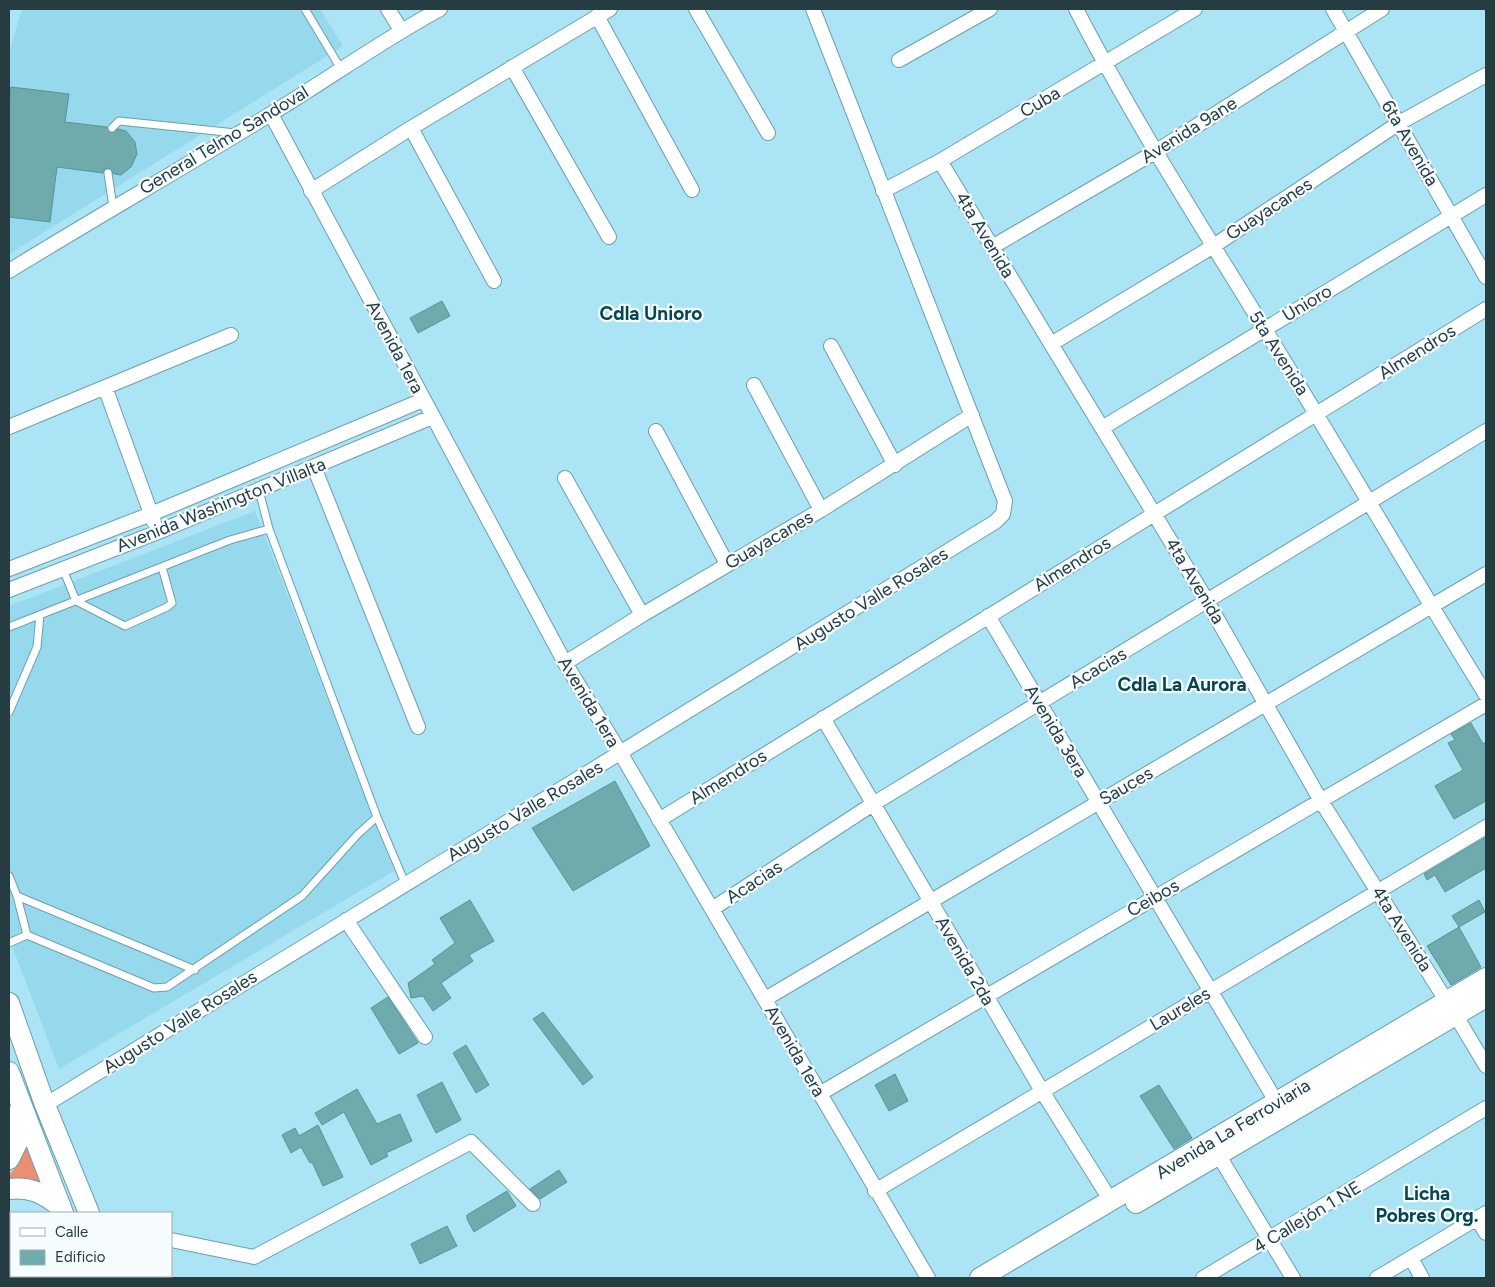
<svg xmlns="http://www.w3.org/2000/svg" width="1495" height="1287" viewBox="0 0 1495 1287" font-family="Figtree,sans-serif">
  <style>
    .built { fill: #96d9ec }
    .green { fill: #ee8e71 }
    .building { fill: #6fabac; stroke: #589495 }
    .lines { fill: none; stroke-linecap: round; stroke-linejoin: round }
    .lane-casing { stroke: #69a0af; stroke-width: 9 }
    .street-casing { stroke: #69a0af; stroke-width: 16 }
    .secondary-casing { stroke: #69a0af; stroke-width: 22 }
    .lane { stroke: #fff; stroke-width: 7 }
    .street { stroke: #fff; stroke-width: 14 }
    .secondary { stroke: #fff; stroke-width: 20 }
    .labels { text-anchor: middle; stroke-width: 4.5; stroke-linejoin: round; paint-order: stroke }
    .street-label { font-size: 18px; fill: #253c43; stroke: #f6fbfd }
    .neighbourhood-label { font-size: 19px; font-weight: bold; fill: #064553; stroke: #f6fbfd }
  </style>
  <rect width="100%" height="100%" fill="#abe4f4"/>
  <path class="built" d="M 22,9 L 320,9 L 343,46 L 9,254 L 9,53 Z
    M 255,511 L 394,871 L 59,1069 L 9,938 L 9,606 Z"/>
  <path class="green" d="M 30,1140 L 49,1189 L 9,1179 L 9,1175 L 15,1168 Z"/>
  <path class="building" d="M 11,87 L 69,94 L 65,122 L 107,127 L 111,133 L 118,129 L 126,131 L 135,142 L 137,154 L 131,167 L 121,175 L 114,174 L 109,168 L 105,169 L 103,173 L 57,167 L 50,222 L 9,217 L 9,103 Z
    M 442,301 L 450,316 L 418,333 L 410,318 Z
    M 1471,723 L 1483,744 L 1486,742 L 1486,801 L 1454,819 L 1435,786 L 1463,770 L 1448,743 L 1455,740 L 1451,734 Z
    M 615,781 L 650,846 L 573,891 L 532,828 Z
    M 1486,837 L 1486,868 L 1445,892 L 1435,875 L 1427,880 L 1424,874 Z
    M 470,900 L 494,941 L 469,955 L 473,961 L 441,983 L 451,998 L 433,1011 L 423,996 L 411,998 L 408,983 L 435,964 L 432,960 L 455,943 L 440,918 Z
    M 1479,900 L 1485,912 L 1459,927 L 1452,916 Z
    M 1459,927 L 1481,967 L 1451,985 L 1427,946 Z
    M 388,997 L 418,1043 L 399,1054 L 371,1008 Z
    M 543,1012 L 593,1077 L 583,1085 L 533,1019 Z
    M 466,1045 L 489,1085 L 476,1093 L 453,1053 Z
    M 895,1074 L 908,1101 L 889,1111 L 875,1085 Z
    M 442,1082 L 461,1120 L 436,1133 L 417,1095 Z
    M 1159,1085 L 1192,1138 L 1174,1149 L 1140,1096 Z
    M 357,1089 L 377,1124 L 400,1114 L 412,1141 L 386,1153 L 388,1156 L 371,1165 L 344,1112 L 322,1125 L 315,1113 Z
    M 318,1125 L 343,1177 L 323,1186 L 312,1162 L 310,1163 L 301,1147 L 291,1153 L 282,1135 L 295,1128 L 299,1136 Z
    M 559,1170 L 567,1182 L 540,1199 L 530,1189 Z
    M 507,1191 L 516,1206 L 474,1232 L 467,1219 L 467,1215 Z
    M 447,1226 L 457,1246 L 420,1264 L 411,1244 Z"/>
  <g class="lines">
    <defs>
      <path id="lane" d="M 305,9 L 341,69
        M 112,128 L 119,121 L 236,133
        M 108,173 L 113,207
        M 259,490 L 269,529
        M 63,569 L 76,601 L 125,626 L 167,607 L 172,603 L 162,567
        M 9,627 L 230,540 L 269,529 L 377,817 L 358,834 L 302,896 L 167,987 L 154,988 L 27,935 L 9,943
        M 9,712 L 37,647 L 40,615
        M 377,817 L 405,883
        M 9,876 L 17,896 L 27,935
        M 17,896 L 195,970"/>
      <path id="street" d="M 388,9 L 401,30
        M 696,9 L 768,133
        M 1076,9 C 1137,127 1209,238 1278,351 C 1348,466 1416,582 1486,695
        M 1333,9 L 1486,277
        M 597,16 L 692,190
        M 899,60 L 990,9
        M 512,67 L 609,237
        M 271,114 L 565,663 L 621,754 L 928,1278
        M 411,128 L 494,281
        M 940,161 L 1207,601 L 1321,801 L 1447,1002
        M 311,191 L 411,128 L 610,9
        M 883,191 L 940,161 L 1195,9
        M 992,247 L 1155,152 L 1382,9
        M 9,271 C 95,218 183,168 269,115 C 327,80 381,41 440,9
        M 1051,344 L 1212,247 L 1399,123 L 1486,75
        M 831,346 L 895,465
        M 754,385 L 821,510
        M 105,387 L 154,522
        M 9,427 L 231,335
        M 1102,428 L 1486,195
        M 656,431 L 727,564
        M 314,467 L 418,727
        M 565,478 L 642,615
        M 9,569 L 151,514 L 423,400
        M 9,590 L 158,532 L 432,417
        M 988,616 L 1277,1103
        M 565,663 L 642,615 L 821,510 L 972,415
        M 823,718 L 1042,1091 L 1111,1201
        M 659,820 L 1486,309
        M 712,909 L 873,804 L 1486,431
        M 346,920 L 425,1037
        M 765,999 L 1486,574
        M 1456,1016 L 1486,1066
        M 821,1093 L 1486,704
        M 45,1105 C 362,910 679,718 995,522 L 1003,514 L 1005,501 L 813,9
        M 1219,1156 L 1293,1278
        M 875,1191 L 1486,827
        M 1477,1219 L 1486,1233
        M 171,1240 L 254,1257 L 471,1142 L 533,1204
        M 1411,1258 L 1422,1278
        M 126,1278 L 128,1276
        M 1203,1278 L 1486,1108
        M 1377,1278 L 1486,1213"/>
      <path id="secondary" d="M 9,1003 L 45,1105 L 89,1213
        M 9,1072 L 63,1213
        M 9,1159 L 19,1139 L 19,1111
        M 9,1189 C 31,1186 44,1194 61,1207
        M 1136,1203 L 1486,997
        M 85,1276 L 86,1278
        M 112,1276 L 113,1278
        M 980,1278 L 1486,978"/>
    </defs>
    <use href="#lane" class="lane-casing"/>
    <use href="#street" class="street-casing"/>
    <use href="#secondary" class="secondary-casing"/>
    <use href="#lane" class="lane"/>
    <use href="#street" class="street"/>
    <use href="#secondary" class="secondary"/>
  </g>
  <g class="labels">
    <g class="street-label">
      <text transform="translate(1040 102) rotate(-30)" y="6">Cuba</text>
      <text transform="translate(1189 130) rotate(-32)" y="6">Avenida 9ane</text>
      <text transform="translate(224 140) rotate(-31)" y="6">General Telmo Sandoval</text>
      <text transform="translate(1410 143) rotate(60)" y="6">6ta Avenida</text>
      <text transform="translate(1269 209) rotate(-33)" y="6">Guayacanes</text>
      <text transform="translate(985 235) rotate(59)" y="6">4ta Avenida</text>
      <text transform="translate(1307 303) rotate(-31)" y="6">Unioro</text>
      <text transform="translate(395 347) rotate(62)" y="6">Avenida 1era</text>
      <text transform="translate(1417 352) rotate(-32)" y="6">Almendros</text>
      <text transform="translate(1279 353) rotate(58)" y="6">5ta Avenida</text>
      <text transform="translate(221 505) rotate(-22)" y="6">Avenida Washington Villalta</text>
      <text transform="translate(769 540) rotate(-30)" y="6">Guayacanes</text>
      <text transform="translate(1072 564) rotate(-32)" y="6">Almendros</text>
      <text transform="translate(1195 581) rotate(59)" y="6">4ta Avenida</text>
      <text transform="translate(871 599) rotate(-32)" y="6">Augusto Valle Rosales</text>
      <text transform="translate(1098 668) rotate(-31)" y="6">Acacias</text>
      <text transform="translate(589 702) rotate(59)" y="6">Avenida 1era</text>
      <text transform="translate(1056 731) rotate(59)" y="6">Avenida 3era</text>
      <text transform="translate(728 777) rotate(-32)" y="6">Almendros</text>
      <text transform="translate(1126 786) rotate(-30)" y="6">Sauces</text>
      <text transform="translate(525 811) rotate(-31)" y="6">Augusto Valle Rosales</text>
      <text transform="translate(754 882) rotate(-33)" y="6">Acacias</text>
      <text transform="translate(1153 898) rotate(-30)" y="6">Ceibos</text>
      <text transform="translate(1402 929) rotate(58)" y="6">4ta Avenida</text>
      <text transform="translate(965 961) rotate(60)" y="6">Avenida 2da</text>
      <text transform="translate(1180 1009) rotate(-31)" y="6">Laureles</text>
      <text transform="translate(180 1022) rotate(-32)" y="6">Augusto Valle Rosales</text>
      <text transform="translate(795 1051) rotate(60)" y="6">Avenida 1era</text>
      <text transform="translate(1233 1129) rotate(-31)" y="6">Avenida La Ferroviaria</text>
      <text transform="translate(1307 1217) rotate(-31)" y="6">4 Callejón 1 NE</text>
    </g>
    <g class="neighbourhood-label">
      <text x="651" y="320">Cdla Unioro</text>
      <text x="1182" y="691">Cdla La Aurora</text>
      <text x="1427" y="1200">Licha<tspan x="1427" dy="22">Pobres Org.</tspan></text>
    </g>
  </g>
  <rect width="1495" height="1287" fill="none" stroke="#253c43" stroke-width="20"/>
  <rect x="10" y="1212" width="162" height="65" fill="#f6fbfd" stroke="#a2afb3"/>
  <rect x="20" y="1228" width="25" height="8" fill="#ffffff" stroke="#a2afb3"/>
  <text x="55" y="1237" font-size="15" fill="#253c43">Calle</text>
  <rect x="20" y="1250" width="25" height="15" fill="#6fabac" stroke="#a2afb3"/>
  <text x="55" y="1262" font-size="15" fill="#253c43">Edificio</text>
</svg>
